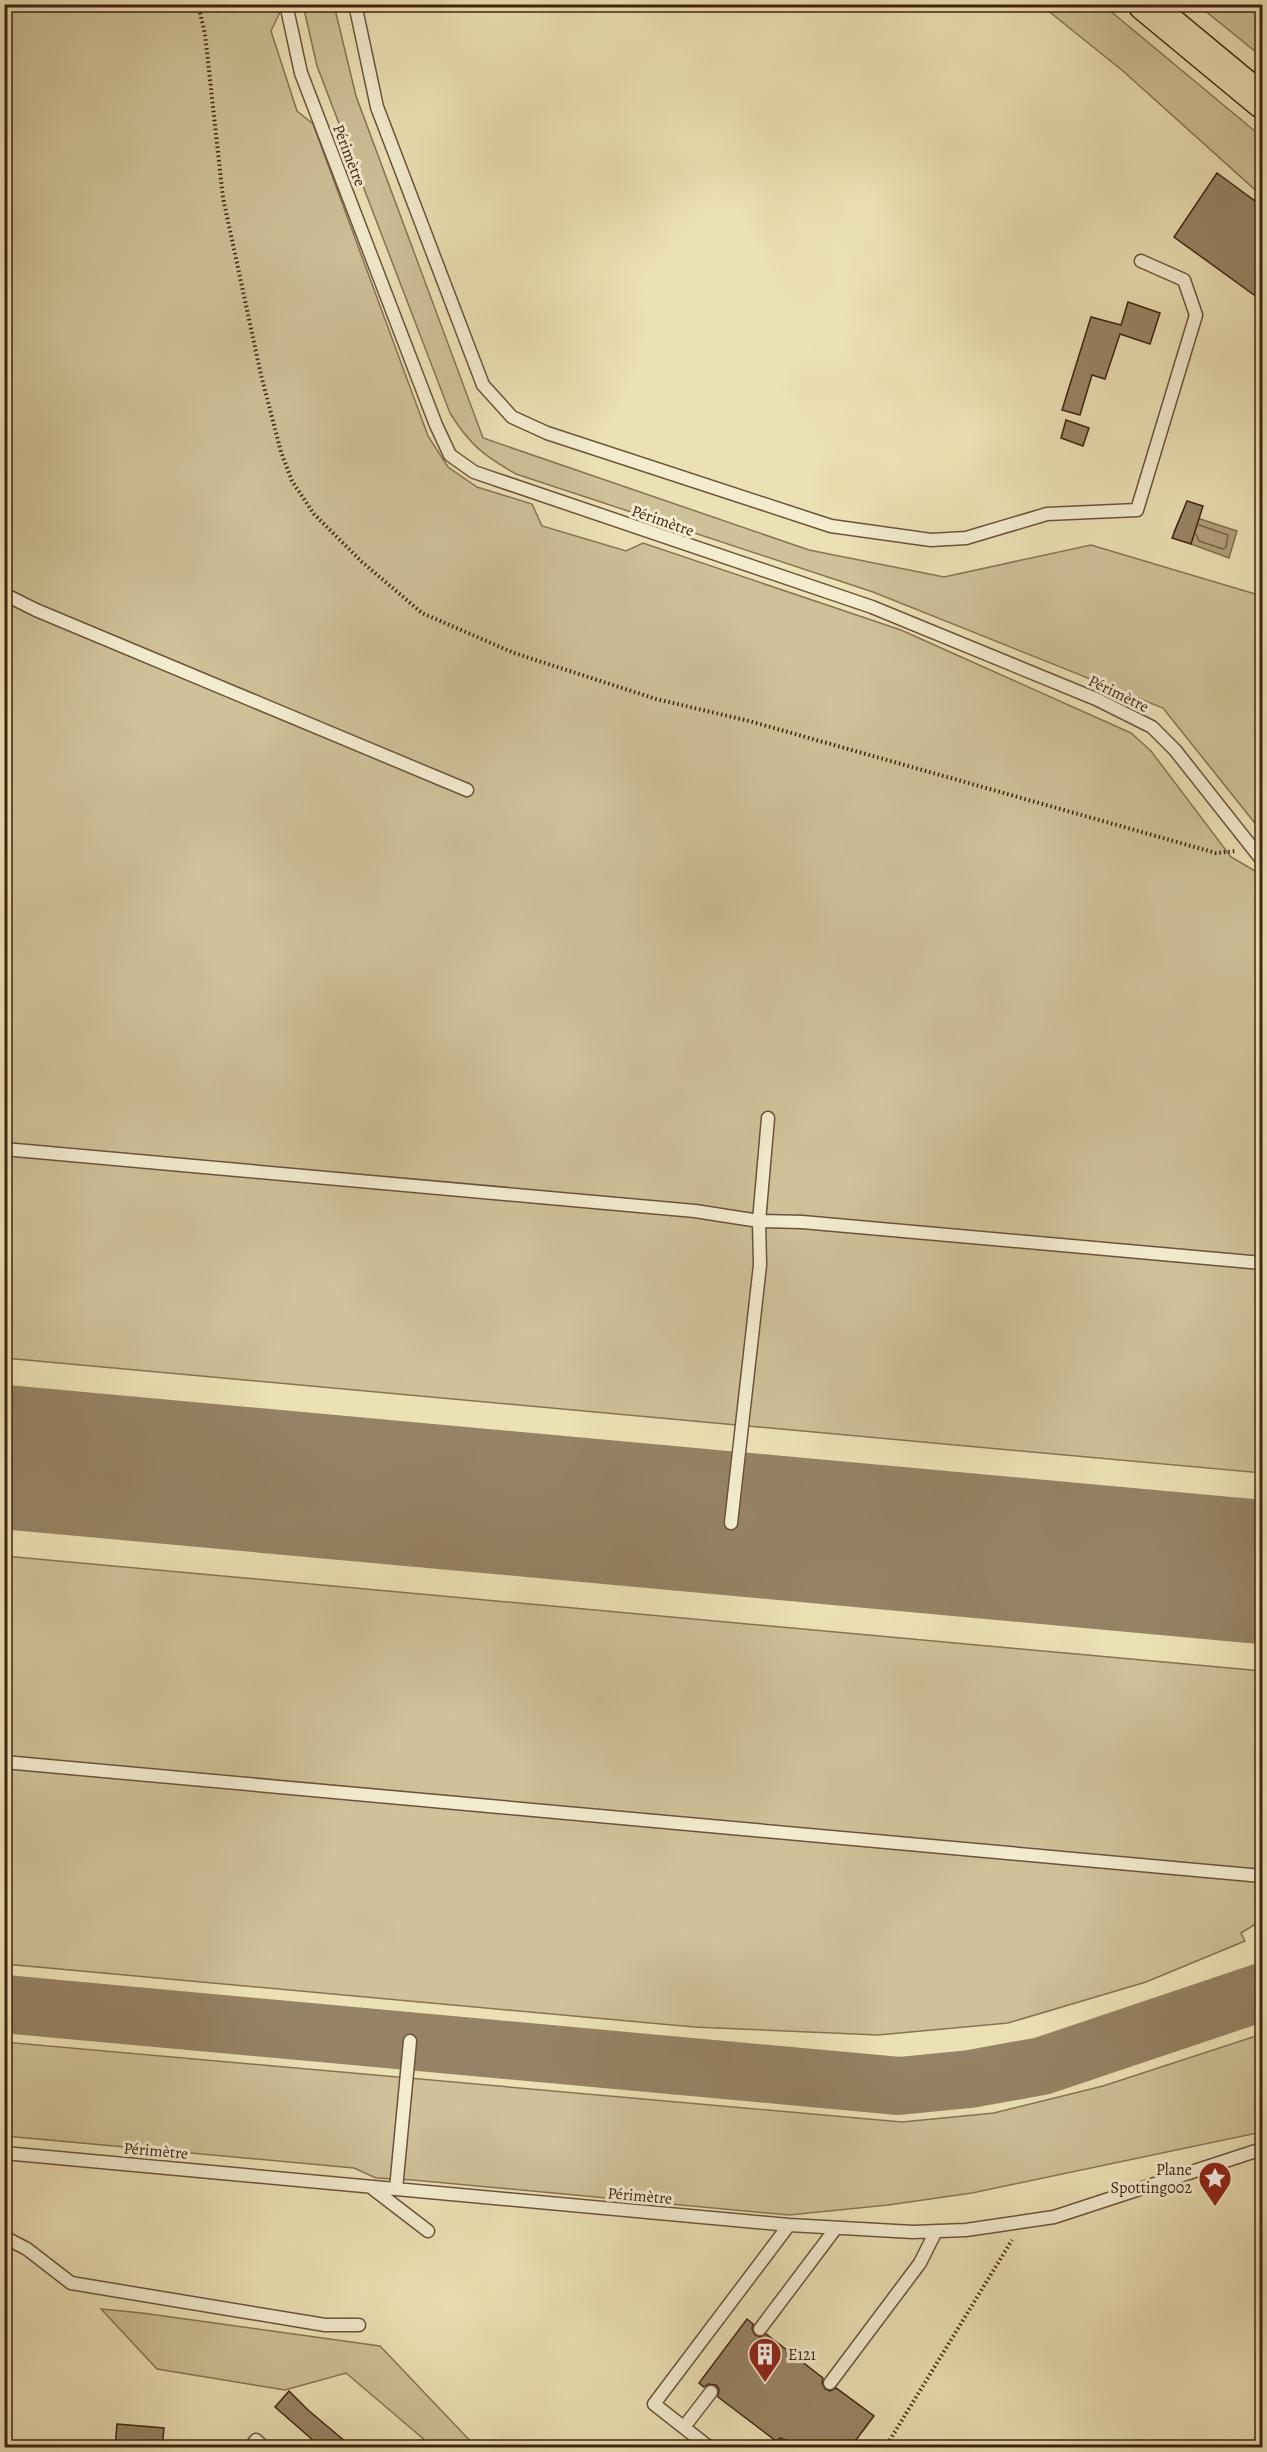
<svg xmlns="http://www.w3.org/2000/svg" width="1267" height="2452" viewBox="0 0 1267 2452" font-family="Alegreya,serif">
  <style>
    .green { fill: #cfc199; stroke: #887256; stroke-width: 1.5 }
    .water { fill: #b2a07e; stroke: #846e53; stroke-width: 1.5 }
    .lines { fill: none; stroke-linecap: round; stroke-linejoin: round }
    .shore { stroke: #796148; stroke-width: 1.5 }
    .taxiway { stroke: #968264; stroke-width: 58 }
    .runway { stroke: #968264; stroke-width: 144 }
    .building { fill: #998567; stroke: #402212; stroke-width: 1.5 }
    .service-casing { stroke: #6b523b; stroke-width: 15 }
    .primary-casing { stroke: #402212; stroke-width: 36 }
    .path { stroke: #402212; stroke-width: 4; stroke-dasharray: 1.5 3; stroke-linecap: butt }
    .service { stroke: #f3eccf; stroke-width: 12 }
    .primary { stroke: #ece1b5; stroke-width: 33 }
    .labels { text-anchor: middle; stroke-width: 6; stroke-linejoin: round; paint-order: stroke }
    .street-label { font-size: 16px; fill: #402212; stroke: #f3eccf }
    .poi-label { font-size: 16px; fill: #402212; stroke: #f3eccf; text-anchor: end }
  </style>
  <rect width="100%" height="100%" fill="#ece1b5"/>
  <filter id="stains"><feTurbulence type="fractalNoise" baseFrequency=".00333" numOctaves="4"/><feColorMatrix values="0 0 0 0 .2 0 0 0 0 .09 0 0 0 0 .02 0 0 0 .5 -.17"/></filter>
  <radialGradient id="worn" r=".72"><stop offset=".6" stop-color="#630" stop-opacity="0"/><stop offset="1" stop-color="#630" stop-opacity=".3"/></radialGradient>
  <path class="green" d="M 4,5 L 278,5 L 280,12 L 271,31 L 297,111 L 313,124 L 428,436 L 448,467 L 477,487 L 532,504 L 542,526 L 626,551 L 643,543 L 901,630 L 1131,733 L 1151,751 L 1231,857 L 1262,875 L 1262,1473 L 5,1358 Z
    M 303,5 L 334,5 L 356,96 L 483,438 L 809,550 L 944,577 L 1091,545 L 1262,596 L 1262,832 L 1163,708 L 873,592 L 516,474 C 484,456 469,444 450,413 L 317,66 Z
    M 1041,5 L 1103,5 L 1262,137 L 1262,196 L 1123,71 Z
    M 1198,5 L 1262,5 L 1262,57 Z
    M 4,1556 L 1262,1671 L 1262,1920 L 1241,1933 L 1245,1941 L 1146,1982 L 1008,2023 L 878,2035 L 694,2027 L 5,1964 Z
    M 1262,2034 L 1262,2132 L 972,2193 L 888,2205 L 789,2215 L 413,2180 L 376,2178 L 354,2168 L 5,2136 L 4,2042 L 902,2122 L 994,2113 L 1103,2086 Z
    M 101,2309 L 142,2313 L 380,2346 L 476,2447 L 433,2447 L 346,2373 L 285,2390 L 157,2369 Z"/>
  <path class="water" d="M 1182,513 L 1237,531 L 1229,558 L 1191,544 L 1192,539 L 1174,532 Z"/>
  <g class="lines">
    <path class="shore" d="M 1196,534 L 1199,541 L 1223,549 L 1226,547 L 1228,535 L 1199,525"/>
    <path class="taxiway" d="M 1243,1570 L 1262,1573
      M 4,2004 L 899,2086 L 970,2079 L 1042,2066 L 1262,1992"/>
    <path class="runway" d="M 4,1457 L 1262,1572"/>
  </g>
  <path class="building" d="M 1217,173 L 1263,207 L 1263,281 L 1254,295 L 1174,237 Z
    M 1128,302 L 1160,313 L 1150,344 L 1120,334 L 1105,379 L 1092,375 L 1080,415 L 1062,410 L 1091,317 L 1121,325 Z
    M 1066,420 L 1089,428 L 1083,446 L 1061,438 Z
    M 1187,501 L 1203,506 L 1191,544 L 1172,538 Z
    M 747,2319 L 753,2324 L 752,2329 L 755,2335 L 760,2337 L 766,2334 L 823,2378 L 822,2383 L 825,2389 L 830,2391 L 836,2388 L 874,2416 L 850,2448 L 790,2448 L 787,2440 L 780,2438 L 776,2441 L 718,2397 L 719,2389 L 716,2385 L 708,2384 L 704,2387 L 699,2383 Z
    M 289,2391 L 308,2410 L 353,2448 L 322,2448 L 275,2407 Z
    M 117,2424 L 164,2428 L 162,2448 L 115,2448 Z"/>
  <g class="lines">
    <defs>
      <path id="service" d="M 286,4 L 301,73 L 436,425 L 450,455 L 474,472 L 872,607 L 1096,699 L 1152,727 L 1175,750 L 1262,860
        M 355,4 L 377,107 L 483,385 L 512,417 L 547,433 L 831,526 L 931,540 L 966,538 L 1047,514 L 1137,510 L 1196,315 L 1184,280 L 1141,261
        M 4,594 L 36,610 L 467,790
        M 4,1149 L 695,1211 L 759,1221 L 802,1222 L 1262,1263
        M 731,1523 L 760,1265 L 759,1221 L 768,1118
        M 4,1762 L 1262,1876
        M 4,2153 L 789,2225 L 913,2232 L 966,2230 L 1054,2217 L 1262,2149
        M 372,2188 L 428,2231
        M 396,2189 L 410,2041
        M 4,2237 L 27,2249 L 71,2283 L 325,2325 L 359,2325
        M 760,2329 L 836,2228
        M 830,2383 L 920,2263 L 936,2231
        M 684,2427 L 711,2392
        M 250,2448 L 256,2440 L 265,2448
        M 710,2448 L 654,2404 L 789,2225
        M 780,2448 L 782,2446"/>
      <path id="primary" d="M 1145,4 L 1262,101"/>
    </defs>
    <use href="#service" class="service-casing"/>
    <use href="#primary" class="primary-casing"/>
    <path class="path" d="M 198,4 L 205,34 L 223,198 L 261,375 L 281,452 L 292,481 L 314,514 L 362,562 L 422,613 L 514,653 L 656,699 L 749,721 L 1216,853 L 1236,851
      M 885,2448 L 1012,2240"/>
    <use href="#service" class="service"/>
    <use href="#primary" class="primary"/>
  </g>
  <defs>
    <symbol id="sight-pin" viewBox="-11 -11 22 30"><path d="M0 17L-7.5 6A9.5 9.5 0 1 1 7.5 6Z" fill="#8f2418" stroke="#f3eccf"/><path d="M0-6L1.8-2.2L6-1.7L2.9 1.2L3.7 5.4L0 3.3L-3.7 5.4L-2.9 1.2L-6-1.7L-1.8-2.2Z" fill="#fff"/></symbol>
    <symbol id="building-pin" viewBox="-11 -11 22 30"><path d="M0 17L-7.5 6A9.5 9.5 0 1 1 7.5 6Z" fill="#8f2418" stroke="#f3eccf"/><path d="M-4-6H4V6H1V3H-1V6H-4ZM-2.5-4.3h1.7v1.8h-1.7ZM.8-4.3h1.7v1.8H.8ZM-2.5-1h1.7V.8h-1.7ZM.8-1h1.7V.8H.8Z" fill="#fff"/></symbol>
  </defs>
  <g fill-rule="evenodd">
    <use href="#sight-pin" x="1196" y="2159" width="38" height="52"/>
    <use href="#building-pin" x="746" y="2335" width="38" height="52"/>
  </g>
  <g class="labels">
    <g class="street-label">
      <text transform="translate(350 155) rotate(69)" y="6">Périmètre</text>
      <text transform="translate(663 520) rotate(19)" y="6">Périmètre</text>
      <text transform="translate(1119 693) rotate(26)" y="6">Périmètre</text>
      <text transform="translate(156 2150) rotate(5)" y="6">Périmètre</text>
      <text transform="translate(640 2195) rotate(5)" y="6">Périmètre</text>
    </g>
    <g class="poi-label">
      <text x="1192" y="2175">Plane<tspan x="1192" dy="18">Spotting002</tspan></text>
      <text x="788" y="2360" text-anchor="start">E121</text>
    </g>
  </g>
  <rect width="1267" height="2452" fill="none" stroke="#ece1b5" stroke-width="24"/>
  <rect x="6" y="6" width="1255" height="2440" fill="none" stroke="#402212" stroke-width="3"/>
  <rect x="12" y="12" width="1243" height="2428" fill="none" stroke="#402212" stroke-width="1.5"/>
  <rect width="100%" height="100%" filter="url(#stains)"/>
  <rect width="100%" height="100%" fill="url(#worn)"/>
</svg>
